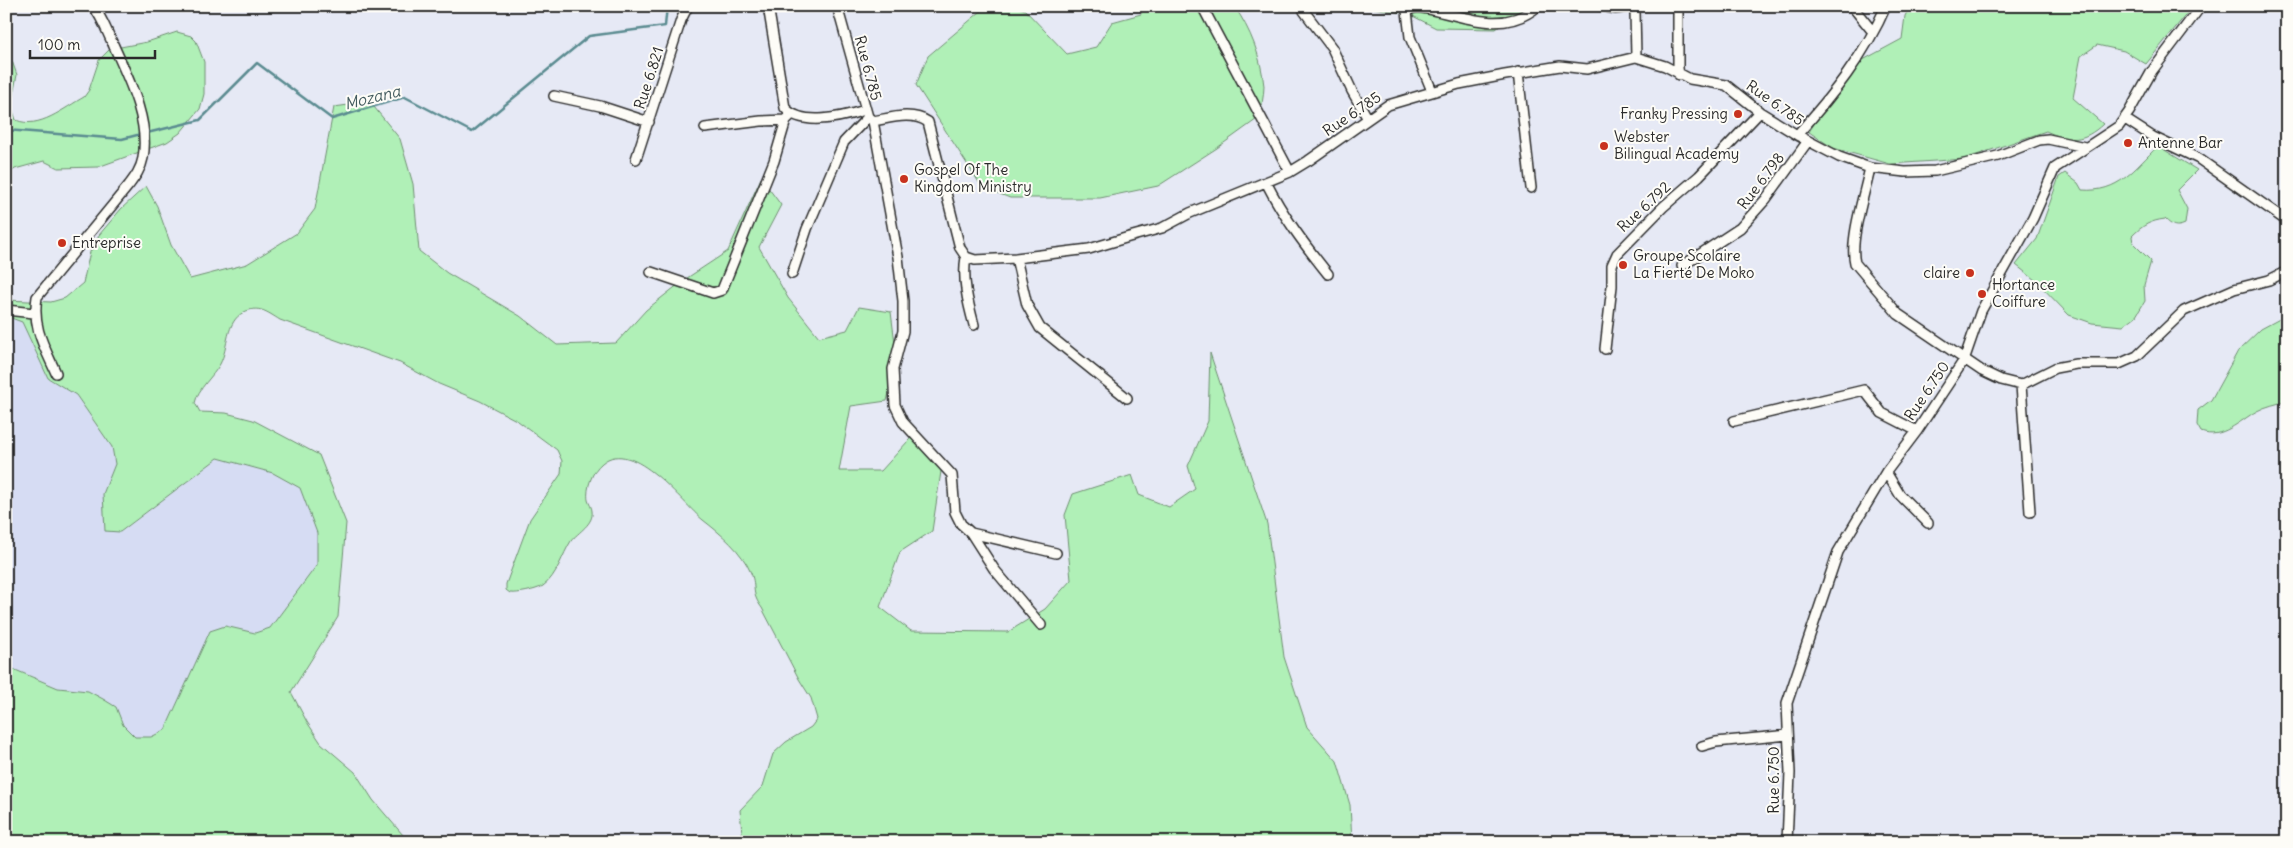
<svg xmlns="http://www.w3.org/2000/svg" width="2293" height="848" viewBox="0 0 2293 848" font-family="Delius,sans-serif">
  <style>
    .built { fill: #d6dcf3 }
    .green { fill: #b0f0b7; stroke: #6e8e71 }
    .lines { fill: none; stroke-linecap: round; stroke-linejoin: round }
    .stream { stroke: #5a8b90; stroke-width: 2.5 }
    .street-casing { stroke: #2b2b2b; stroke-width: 12 }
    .street { stroke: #fdfcf7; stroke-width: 9 }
    .poi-dot { fill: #c8321e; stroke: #fdfcf7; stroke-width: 2 }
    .labels { text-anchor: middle; stroke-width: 4; stroke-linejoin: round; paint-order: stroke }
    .street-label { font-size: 15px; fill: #2b2b2b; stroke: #fdfcf7 }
    .poi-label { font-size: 15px; fill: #2b2b2b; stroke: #fdfcf7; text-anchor: start }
    .water-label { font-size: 16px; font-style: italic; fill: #435b5e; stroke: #fdfcf7 }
  </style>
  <rect width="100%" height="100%" fill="#e6e9f5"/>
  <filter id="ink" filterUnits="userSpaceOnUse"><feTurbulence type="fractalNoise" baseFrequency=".02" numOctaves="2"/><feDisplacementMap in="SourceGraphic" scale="10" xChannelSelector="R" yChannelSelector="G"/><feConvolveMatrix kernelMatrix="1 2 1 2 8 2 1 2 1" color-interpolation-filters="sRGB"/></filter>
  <g filter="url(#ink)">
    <path class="built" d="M 6,316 L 22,322 L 48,378 L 76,395 L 112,447 L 115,464 L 103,494 L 121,532 L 218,458 L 273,473 L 300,488 L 317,533 L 317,566 L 270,628 L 255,633 L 225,626 L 210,631 L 165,730 L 151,737 L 135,737 L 123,725 L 116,707 L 88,691 L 58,688 L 6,666 Z"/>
    <path class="green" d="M 987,6 L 1015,6 L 1025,10 L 1067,54 L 1096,47 L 1112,22 L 1141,14 L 1144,6 L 1234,6 C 1251,30 1261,57 1264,86 C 1264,96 1261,107 1260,117 L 1217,148 L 1158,186 L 1100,198 L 1010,198 L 982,187 L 916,85 L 928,56 Z
      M 1361,6 L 1524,6 L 1521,11 L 1496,29 L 1436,28 L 1409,14 Z
      M 1910,6 L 2193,6 L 2146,64 L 2124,51 L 2097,45 L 2081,56 L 2073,98 L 2103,124 C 2084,142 2069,142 2046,131 L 1965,159 L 1890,164 L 1833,148 L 1809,132 L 1821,112 L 1863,60 L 1902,39 L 1905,16 Z
      M 177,32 L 191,36 L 196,41 L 204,62 L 204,94 L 200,109 L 180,133 L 167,142 L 98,167 L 58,168 L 44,161 L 15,169 L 6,176 L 6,64 L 12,61 L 17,75 L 11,105 L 16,120 C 39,130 64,108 84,97 L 89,90 L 99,60 L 110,49 L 147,42 Z
      M 370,102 L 400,139 L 413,184 L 419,251 L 447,273 L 520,316 L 557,345 L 616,343 L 646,310 L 684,280 L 728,251 L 761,178 L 781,205 L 759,247 L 788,298 L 819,337 L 847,330 L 859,307 L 891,312 L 897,359 L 887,401 L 851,406 L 839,471 L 881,471 L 917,431 L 942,465 L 932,531 L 900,552 L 880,607 L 911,631 L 1008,632 L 1045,609 L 1071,580 L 1065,515 L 1073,494 L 1132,475 L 1139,495 L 1169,507 L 1195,489 L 1188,466 L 1208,421 L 1210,353 L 1267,524 L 1284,657 L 1307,727 L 1337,761 L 1350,805 L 1352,842 L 748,842 L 742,833 L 740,810 L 763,786 L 773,754 L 786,742 L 811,727 L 817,719 L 811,698 L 799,679 L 762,608 C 750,592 757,588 751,573 C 742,551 721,534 703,520 C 683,504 633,436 602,463 C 592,471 586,488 588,500 C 589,504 592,507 592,511 C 594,524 578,532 571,541 C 562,555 557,576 543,586 C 536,590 518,594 510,593 L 506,590 L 506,584 L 530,519 L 561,474 L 562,461 L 557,450 L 518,421 L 480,401 L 439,384 L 400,363 L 280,320 C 267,312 259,305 244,312 C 225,322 229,347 220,364 C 213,377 198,388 195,403 L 200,412 L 226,413 L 253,420 L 319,455 L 346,523 L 338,617 L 291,692 L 307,722 L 321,743 L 355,772 L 373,800 L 403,835 L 397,842 L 6,842 L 6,666 L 58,688 L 88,691 L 103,699 L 116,707 L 123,725 L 135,737 L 151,737 L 165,730 L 210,631 L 225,626 L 255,633 L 270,628 L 317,565 L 317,533 L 300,488 L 273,473 L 218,458 L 120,532 L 105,531 L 103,494 L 115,464 L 112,447 L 76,395 L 48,378 L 22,322 L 6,316 L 6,300 L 51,302 L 65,298 L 83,283 L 90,252 L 99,235 L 121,209 L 146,186 L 157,206 L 171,245 L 190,279 L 247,264 L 297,233 L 315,209 L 334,107 Z
      M 2158,146 L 2197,170 L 2177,190 L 2187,209 L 2185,224 C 2176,228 2172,226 2165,219 C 2150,221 2143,225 2132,236 L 2133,243 L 2151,261 L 2144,285 L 2145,301 L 2136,316 L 2123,326 L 2092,323 L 2069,315 L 2035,280 L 2016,265 L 2037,239 L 2059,177 L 2065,173 L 2078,183 L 2082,190 C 2119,193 2134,169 2158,146 Z
      M 2287,315 L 2287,401 C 2277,404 2266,406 2257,411 C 2239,421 2222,440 2201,432 L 2197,425 L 2198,410 L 2211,400 L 2238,351 L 2261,329 Z"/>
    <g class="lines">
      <path class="stream" d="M 6,130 L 122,139 L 141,134
        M 147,133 L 200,120 L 257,63 L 332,119 L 405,97 L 472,132 L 589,36 L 665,26 L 667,6"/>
      <defs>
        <path id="street" d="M 768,6 L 785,108 C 802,127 843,117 865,110
          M 837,6 L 868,117 L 873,121 C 891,118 912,111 928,122 L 960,248 L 966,257 L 975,260 L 1016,258 L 1089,249 L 1129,237 L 1162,228 L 1190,213 L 1290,172 L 1308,161 L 1388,105 L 1459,84 L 1505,75 L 1560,66 L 1587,69 L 1636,57 L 1665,66 L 1690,79 L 1726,85 L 1760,112 L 1797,135 L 1839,157 L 1870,168 L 1905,172 L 1935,171 L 1998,156 L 2039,140 L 2048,139 L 2085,147
          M 1202,6 L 1290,172
          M 1601,6 L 1615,9 L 1630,7 L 1635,11 L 1636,57
          M 1678,6 L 1678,68 L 1679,75
          M 1852,6 L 1873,32
          M 1304,11 L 1332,48 L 1352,91 L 1368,119
          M 1518,72 L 1531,188
          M 1432,91 L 1410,37 L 1407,11 C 1415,6 1423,8 1433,10 C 1469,18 1505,34 1538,6
          M 554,96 L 600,106 L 649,122
          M 2125,119 L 2153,137 L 2199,159 L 2287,221
          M 873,121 L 898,257 L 903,301 L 903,331 L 893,369 L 895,405 L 903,422 L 952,475 L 955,512 L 961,524 L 971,533 L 1056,553
          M 705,128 L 761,121 L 786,120
          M 1797,135 C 1832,96 1865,55 1886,6
          M 636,159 L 681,20 L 688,6
          M 1870,168 C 1865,192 1849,241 1855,263 L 1898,314 L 1982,371 L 2001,380 L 2021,385 L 2055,368 L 2076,364 L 2119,364 L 2137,356 L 2184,311 L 2234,289 L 2269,280 L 2287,271
          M 1266,182 C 1283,216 1304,244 1328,274
          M 966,257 C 962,279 968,303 974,325
          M 1016,258 L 1027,305 L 1040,328 L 1127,398
          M 1682,266 L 1740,228 L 1766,199 L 1808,141
          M 651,272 L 713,293 L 722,290 L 774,161 L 786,120 L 791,115
          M 792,274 L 807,229 L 844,142 L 868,117
          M 6,310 L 34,313
          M 1605,349 L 1612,286 L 1612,265 L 1617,254 L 1663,207 L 1699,176 L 1760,112
          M 56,373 C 44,346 32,327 37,297 L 129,185 C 135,177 141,169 143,158 C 150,120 128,78 113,44 C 107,32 102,17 93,6
          M 2021,385 L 2030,512
          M 1734,421 L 1864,390 L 1882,413 L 1917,431
          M 1886,472 L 1900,495 L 1928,523
          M 971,533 L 994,569 L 1041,625
          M 1702,746 L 1716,742 L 1788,735
          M 1787,842 L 1790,773 L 1787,703 L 1838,552 L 1886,472 L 1917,431 L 1964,360 L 1981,311 L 2033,218 L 2055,168 L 2119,126 L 2129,112 L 2152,71 L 2201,6"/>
      </defs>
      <use href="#street" class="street-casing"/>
      <use href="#street" class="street"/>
    </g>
  </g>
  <g class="poi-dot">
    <circle cx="1738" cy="114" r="5"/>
    <circle cx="2128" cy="143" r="5"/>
    <circle cx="1604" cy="146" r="5"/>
    <circle cx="904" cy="179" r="5"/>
    <circle cx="62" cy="243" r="5"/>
    <circle cx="1623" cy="265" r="5"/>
    <circle cx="1970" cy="273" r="5"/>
    <circle cx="1982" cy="294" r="5"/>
  </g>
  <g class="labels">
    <g class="street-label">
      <text transform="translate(868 68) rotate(75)" y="5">Rue 6.785</text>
      <text transform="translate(649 78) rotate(-72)" y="5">Rue 6.821</text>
      <text transform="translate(1775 103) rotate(35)" y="5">Rue 6.785</text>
      <text transform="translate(1352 114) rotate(-34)" y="5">Rue 6.785</text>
      <text transform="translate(1761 181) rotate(-53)" y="5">Rue 6.798</text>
      <text transform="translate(1644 207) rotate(-43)" y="5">Rue 6.792</text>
      <text transform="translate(1927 391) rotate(-56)" y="5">Rue 6.750</text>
      <text transform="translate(1774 780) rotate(-90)" y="5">Rue 6.750</text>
    </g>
    <g class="poi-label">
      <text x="1728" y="119" text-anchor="end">Franky Pressing</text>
      <text x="1614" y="142">Webster<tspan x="1614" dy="17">Bilingual Academy</tspan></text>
      <text x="2138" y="148">Antenne Bar</text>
      <text x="914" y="175">Gospel Of The<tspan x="914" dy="17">Kingdom Ministry</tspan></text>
      <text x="72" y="248">Entreprise</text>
      <text x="1633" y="261">Groupe Scolaire<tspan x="1633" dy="17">La Fierté De Moko</tspan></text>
      <text x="1960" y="278" text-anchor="end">claire</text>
      <text x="1992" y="290">Hortance<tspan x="1992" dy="17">Coiffure</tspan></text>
    </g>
    <g class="water-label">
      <text transform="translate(372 97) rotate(-14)" y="6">Mozana</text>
    </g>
  </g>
  <rect width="2293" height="848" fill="none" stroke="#fdfcf7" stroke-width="25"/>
  <rect x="12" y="12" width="2268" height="823" fill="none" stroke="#2b2b2b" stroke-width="2" filter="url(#ink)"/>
  <path d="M30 50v8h125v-8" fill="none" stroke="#2b2b2b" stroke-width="2.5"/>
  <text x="38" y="50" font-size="15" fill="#2b2b2b" stroke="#fdfcf7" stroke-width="4" paint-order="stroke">100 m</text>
</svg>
